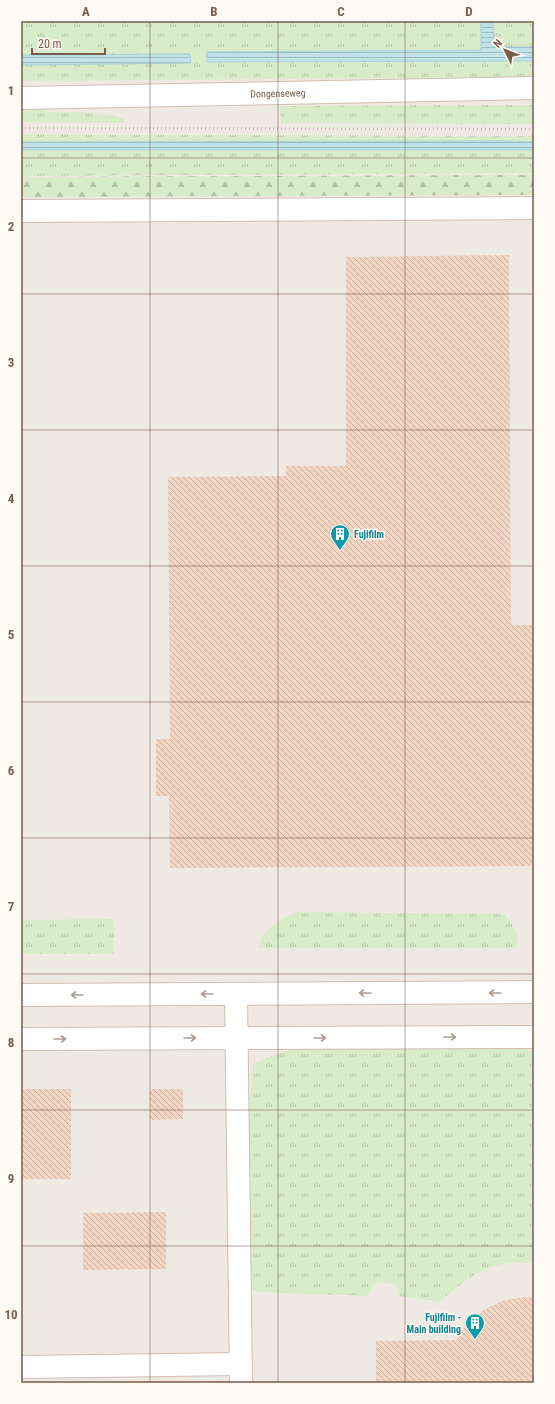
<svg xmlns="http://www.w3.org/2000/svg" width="555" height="1404" viewBox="0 0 555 1404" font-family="'Roboto Condensed',sans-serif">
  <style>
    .industrial { fill: #efe9e4 }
    .grass { fill: url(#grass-tufts) }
    .forest { fill: url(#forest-firs) }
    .water { fill: url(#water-rules); stroke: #a5d3da }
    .building { fill: url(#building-back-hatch) }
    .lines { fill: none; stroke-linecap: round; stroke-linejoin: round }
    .minor-casing { stroke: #d1beb0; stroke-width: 24 }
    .path { stroke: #d9b8a5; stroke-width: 2.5; stroke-dasharray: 1 3; stroke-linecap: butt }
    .minor { stroke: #fff; stroke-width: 22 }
    .oneway { stroke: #af9d94 }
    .grid { fill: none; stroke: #7a5c4d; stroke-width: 1; stroke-opacity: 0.55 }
    .labels { text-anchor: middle; stroke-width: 3; stroke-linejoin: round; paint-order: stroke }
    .street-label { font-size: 10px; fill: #7a5c4d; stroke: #fffaf3 }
    .culture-label { font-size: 10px; font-weight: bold; fill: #0d838f; stroke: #fffaf3; text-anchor: start }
    .neatline { fill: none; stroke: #7a5c4d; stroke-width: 1.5 }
    .grid-label { font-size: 13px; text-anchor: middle; font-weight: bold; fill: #7a5c4d }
  </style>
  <defs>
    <pattern id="grass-tufts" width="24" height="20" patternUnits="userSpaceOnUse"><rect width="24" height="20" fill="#d8ecc9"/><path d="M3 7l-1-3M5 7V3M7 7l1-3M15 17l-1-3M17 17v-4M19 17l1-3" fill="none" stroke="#b4c2a5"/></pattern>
    <pattern id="forest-firs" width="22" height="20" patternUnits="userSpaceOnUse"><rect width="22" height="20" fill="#d8ecc9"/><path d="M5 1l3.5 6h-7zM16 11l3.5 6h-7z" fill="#b4c2a5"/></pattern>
    <pattern id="water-rules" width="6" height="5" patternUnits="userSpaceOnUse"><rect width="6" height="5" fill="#bfe3e8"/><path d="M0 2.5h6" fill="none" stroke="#a0bbbe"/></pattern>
    <pattern id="building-back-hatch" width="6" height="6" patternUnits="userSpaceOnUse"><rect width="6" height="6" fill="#f3d5c3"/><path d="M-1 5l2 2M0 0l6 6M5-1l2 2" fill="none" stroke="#cab0a1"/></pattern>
  </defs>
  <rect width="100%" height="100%" fill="#fdf6ec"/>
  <path class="industrial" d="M 21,21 L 534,21 L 534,1383 L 21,1383 Z"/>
  <path class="grass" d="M 21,21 L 481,21 L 482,50 L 207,52 L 510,62 L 534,61 L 534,76 L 416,78 L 21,81 L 21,65 L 191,63 L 190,54 L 21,55 Z
    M 493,21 L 534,21 L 534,47 L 494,47 Z
    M 534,105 L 534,124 L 281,123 L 280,106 Z
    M 46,107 L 47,112 L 81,112 L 124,118 L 124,123 L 21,122 L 21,108 Z
    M 21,134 L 95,135 L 534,136 L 534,142 L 21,142 Z
    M 21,150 L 534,150 L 534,173 L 21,176 Z
    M 294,912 L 505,914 L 518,935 L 516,948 L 258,948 L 263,935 L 276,923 Z
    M 114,919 L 114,954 L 21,954 L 21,920 Z
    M 294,1049 L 534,1049 L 534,1263 C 526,1263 517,1262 509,1263 C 481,1266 459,1285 439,1302 L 399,1296 L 396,1284 L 377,1282 L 367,1296 L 258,1292 L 250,1288 L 249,1120 L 253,1064 L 271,1056 Z"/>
  <path class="forest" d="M 534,175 L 534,195 L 21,197 L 21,177 Z"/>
  <path class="water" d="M 481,21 L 493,21 L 494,47 L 534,47 L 534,61 L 207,62 L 207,52 L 481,50 Z
    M 190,54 L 191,63 L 21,65 L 21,55 Z
    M 506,141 L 534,142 L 534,150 L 21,150 L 21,142 Z"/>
  <path class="building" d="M 509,255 L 511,625 L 534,625 L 534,866 L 170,868 L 169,796 L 156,796 L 156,739 L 170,739 L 168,477 L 286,476 L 286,466 L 346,466 L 346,257 Z
    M 21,1089 L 71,1089 L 71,1179 L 21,1179 Z
    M 150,1089 L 183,1089 L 183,1119 L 150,1120 Z
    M 166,1212 L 166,1269 L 83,1270 L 83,1213 Z
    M 523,1297 L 534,1298 L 534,1383 L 376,1383 L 376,1341 L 456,1340 L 468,1323 L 484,1310 L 502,1301 Z"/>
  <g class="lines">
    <defs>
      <g id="minor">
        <path id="s1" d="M 21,98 L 534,88"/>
        <path d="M 21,211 L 534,208"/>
        <path d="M 236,994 L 241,1383"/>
        <path d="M 21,995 L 534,992"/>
        <path d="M 21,1039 L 534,1037"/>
        <path d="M 21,1367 L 240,1364"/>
      </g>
    </defs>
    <use href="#minor" class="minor-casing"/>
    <path class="path" d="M 21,128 L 534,129"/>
    <use href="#minor" class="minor"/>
  </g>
  <defs><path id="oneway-shaft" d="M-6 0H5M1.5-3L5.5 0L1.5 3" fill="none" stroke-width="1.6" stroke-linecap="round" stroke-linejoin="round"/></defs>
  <g class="oneway">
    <use href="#oneway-shaft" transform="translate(365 993) rotate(180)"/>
    <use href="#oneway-shaft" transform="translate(495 993) rotate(180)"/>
    <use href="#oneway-shaft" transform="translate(207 994) rotate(180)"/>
    <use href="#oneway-shaft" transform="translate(77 995) rotate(180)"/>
    <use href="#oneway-shaft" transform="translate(450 1037)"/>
    <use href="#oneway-shaft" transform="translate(190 1038)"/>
    <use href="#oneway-shaft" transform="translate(320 1038)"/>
    <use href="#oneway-shaft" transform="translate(60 1039)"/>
  </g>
  <path class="grid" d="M 150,21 L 150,1383M 278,21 L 278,1383M 405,21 L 405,1383M 21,158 L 534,158M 21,294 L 534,294M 21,430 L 534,430M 21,566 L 534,566M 21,702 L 534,702M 21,838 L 534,838M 21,974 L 534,974M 21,1110 L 534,1110M 21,1246 L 534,1246"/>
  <defs>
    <symbol id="building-pin" viewBox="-11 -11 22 30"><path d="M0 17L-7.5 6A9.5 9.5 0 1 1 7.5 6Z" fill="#0f9aa8" stroke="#fffaf3"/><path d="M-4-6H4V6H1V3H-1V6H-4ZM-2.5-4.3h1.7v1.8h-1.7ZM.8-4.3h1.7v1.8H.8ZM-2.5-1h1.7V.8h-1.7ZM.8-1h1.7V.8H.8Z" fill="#fff"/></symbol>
  </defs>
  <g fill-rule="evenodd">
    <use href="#building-pin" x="329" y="523" width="22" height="30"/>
    <use href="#building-pin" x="464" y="1312" width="22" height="30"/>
  </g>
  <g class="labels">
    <g class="street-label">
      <text dy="4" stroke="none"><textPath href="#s1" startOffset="257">Dongenseweg</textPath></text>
    </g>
    <g class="culture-label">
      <text x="354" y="538">Fujifilm</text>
      <text x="461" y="1321" text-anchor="end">Fujifilm -<tspan x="461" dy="12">Main building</tspan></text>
    </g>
  </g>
  <rect width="555" height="1404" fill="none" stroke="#fffaf3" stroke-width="44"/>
  <g transform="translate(505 50) rotate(313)" stroke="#fffaf3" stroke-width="3" paint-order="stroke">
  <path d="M0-3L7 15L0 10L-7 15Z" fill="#7a5c4d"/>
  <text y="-6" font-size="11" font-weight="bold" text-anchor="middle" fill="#7a5c4d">N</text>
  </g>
  <path d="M32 48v6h73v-6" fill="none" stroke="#7a5c4d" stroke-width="2"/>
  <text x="38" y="48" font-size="12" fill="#7a5c4d" stroke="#fffaf3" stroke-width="3" paint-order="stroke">20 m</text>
  <rect x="22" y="22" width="511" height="1360" class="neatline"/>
  <g class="grid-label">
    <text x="86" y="16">A</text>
    <text x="214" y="16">B</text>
    <text x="341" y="16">C</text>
    <text x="469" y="16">D</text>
    <text x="11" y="95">1</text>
    <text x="11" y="231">2</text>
    <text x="11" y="367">3</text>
    <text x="11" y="503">4</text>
    <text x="11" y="639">5</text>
    <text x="11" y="775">6</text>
    <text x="11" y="911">7</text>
    <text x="11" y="1047">8</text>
    <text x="11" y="1183">9</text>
    <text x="11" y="1319">10</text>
  </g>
</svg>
